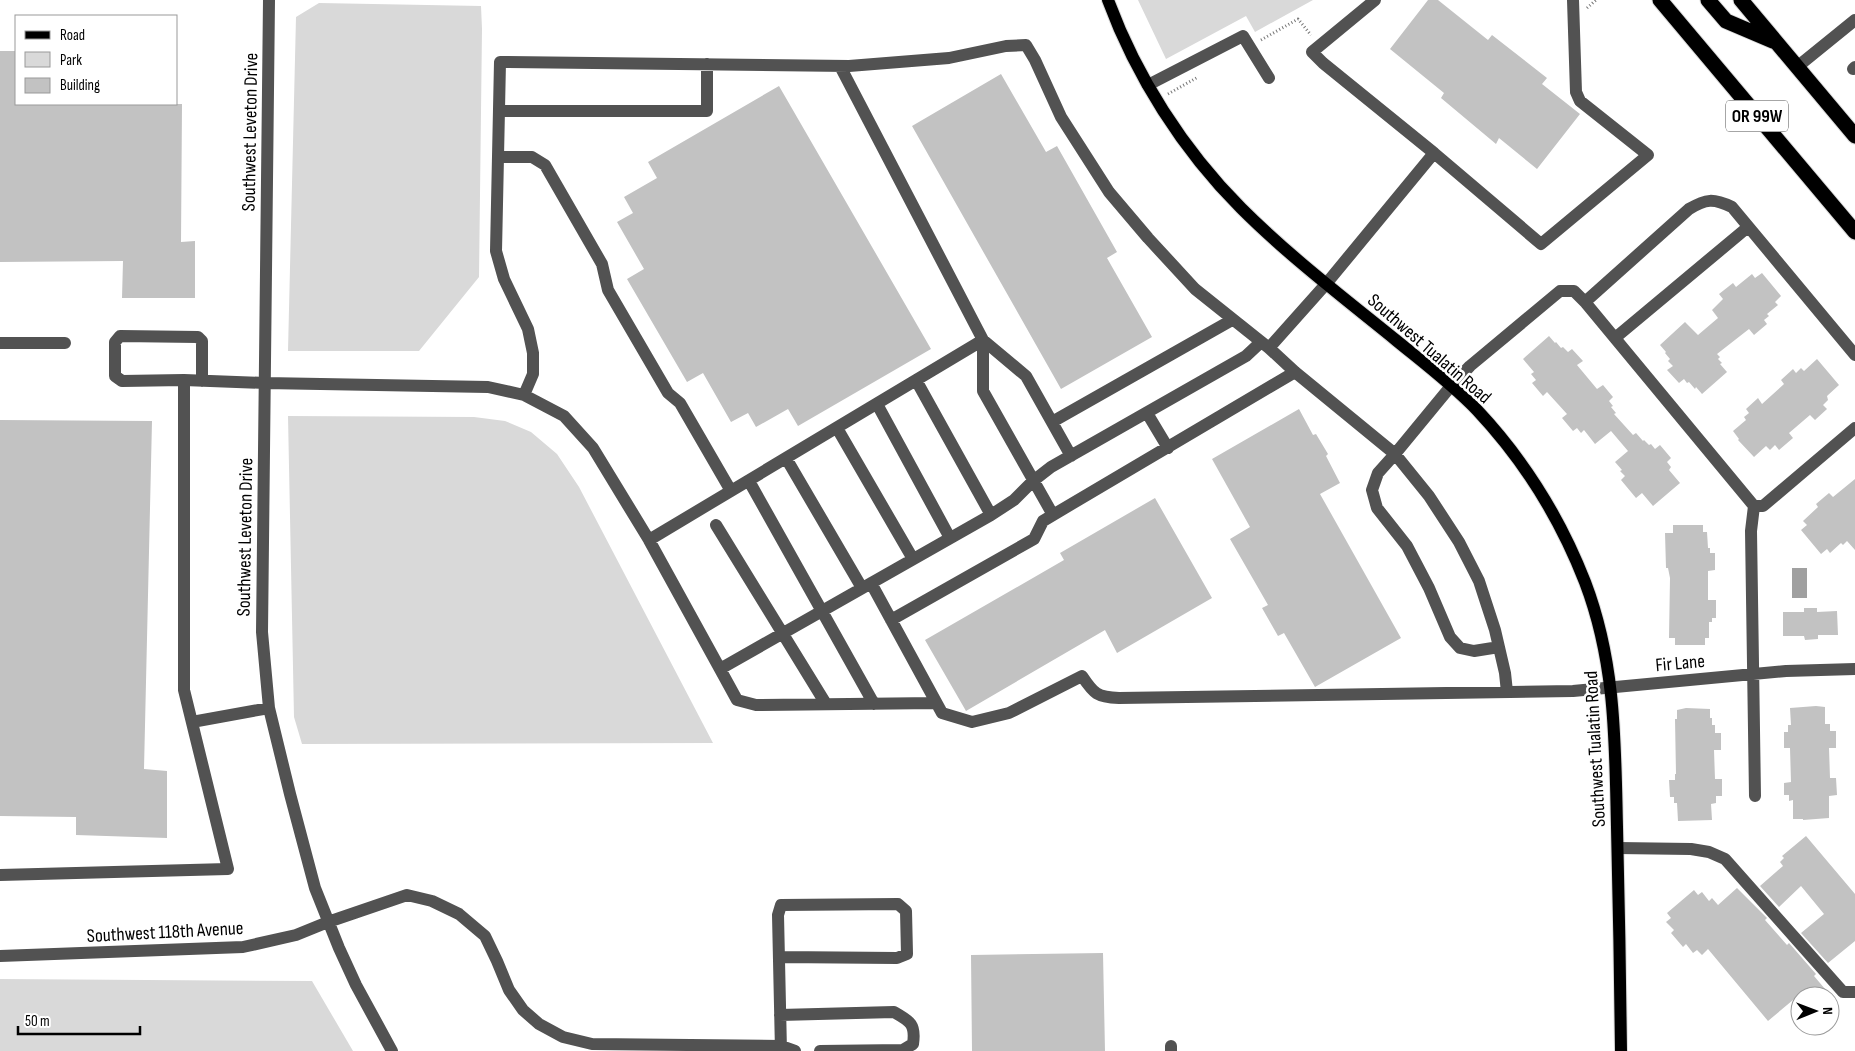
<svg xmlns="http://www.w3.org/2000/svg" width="1855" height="1051" viewBox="0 0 1855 1051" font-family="'Sofia Sans Condensed',sans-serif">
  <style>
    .green { fill: #d9d9d9 }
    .water { fill: #a0a0a0 }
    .building { fill: #c2c2c2 }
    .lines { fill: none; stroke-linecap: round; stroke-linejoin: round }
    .major-casing { stroke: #dbdbdb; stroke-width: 14 }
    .highway-casing { stroke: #dbdbdb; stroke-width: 17 }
    .path { stroke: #747474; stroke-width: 3; stroke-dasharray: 1 2.5; stroke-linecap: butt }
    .minor { stroke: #525252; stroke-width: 12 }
    .major { stroke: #000; stroke-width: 12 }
    .highway { stroke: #000; stroke-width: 15 }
    .labels { text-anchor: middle; stroke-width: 5; stroke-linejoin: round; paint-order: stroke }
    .shield { fill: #fff; stroke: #4c4c4c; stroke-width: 1 }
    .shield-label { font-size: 18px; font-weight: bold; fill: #000 }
    .street-label { font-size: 19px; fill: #000; stroke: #fff }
  </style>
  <rect width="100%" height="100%" fill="#fff"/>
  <path class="green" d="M 1138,0 L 1313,0 L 1255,32 L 1246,16 L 1166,59 Z
    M 319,3 L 481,6 L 482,29 L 479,277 L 419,351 L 288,351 L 296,17 Z
    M 288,416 L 474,417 L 505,421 L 531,432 L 557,454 L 579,487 L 713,743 L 302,744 L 294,717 Z
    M 0,979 L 312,981 L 353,1051 L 0,1051 Z"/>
  <path class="water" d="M 1792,568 L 1807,568 L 1807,598 L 1792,598 Z"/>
  <path class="building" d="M 1428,0 L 1438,0 L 1488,40 L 1492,35 L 1547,78 L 1542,84 L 1580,114 L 1537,169 L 1499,138 L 1496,144 L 1441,98 L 1444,93 L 1390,49 Z
    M 0,51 L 16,51 L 16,104 L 182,104 L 181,242 L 195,241 L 195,298 L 122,298 L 123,261 L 0,262 Z
    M 1001,74 L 1046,152 L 1057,146 L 1117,252 L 1107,258 L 1152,337 L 1061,389 L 912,126 Z
    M 779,86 L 931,349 L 798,426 L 788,409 L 756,427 L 748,413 L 731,422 L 703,373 L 687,382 L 627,279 L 644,269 L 617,222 L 633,213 L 624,197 L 657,178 L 648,162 Z
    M 1762,273 L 1781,296 L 1775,302 L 1778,305 L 1767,314 L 1769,316 L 1764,320 L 1767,324 L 1754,335 L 1749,329 L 1717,354 L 1720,357 L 1718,359 L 1722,363 L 1720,364 L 1727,372 L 1702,394 L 1696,387 L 1695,389 L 1689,382 L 1687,383 L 1684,379 L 1679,383 L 1667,370 L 1673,366 L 1668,361 L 1670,359 L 1665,353 L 1666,352 L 1660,345 L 1685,322 L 1698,335 L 1718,318 L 1712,310 L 1723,299 L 1719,294 L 1733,283 L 1736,287 L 1752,274 L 1755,278 Z
    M 1549,336 L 1555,343 L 1556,342 L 1561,348 L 1563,347 L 1568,352 L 1572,349 L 1583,361 L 1577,365 L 1597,389 L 1603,385 L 1613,397 L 1609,401 L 1613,406 L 1611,407 L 1616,413 L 1614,414 L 1633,435 L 1636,433 L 1643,441 L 1644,440 L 1649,445 L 1651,444 L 1655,449 L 1660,445 L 1671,458 L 1667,462 L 1671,467 L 1669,470 L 1680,483 L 1653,506 L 1642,493 L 1636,498 L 1621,480 L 1625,476 L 1620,471 L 1622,470 L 1615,462 L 1628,451 L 1611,431 L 1595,444 L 1584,430 L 1581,433 L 1577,428 L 1573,431 L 1562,418 L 1567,414 L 1547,392 L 1543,396 L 1532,383 L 1536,380 L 1531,374 L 1534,372 L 1523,359 Z
    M 1817,359 L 1839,385 L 1827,396 L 1828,400 L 1823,405 L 1827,409 L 1815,420 L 1810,415 L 1789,433 L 1793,438 L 1779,450 L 1775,445 L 1770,450 L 1766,446 L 1754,457 L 1738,440 L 1739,439 L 1733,431 L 1746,420 L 1744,417 L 1749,413 L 1746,409 L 1758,398 L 1762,404 L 1784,384 L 1781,380 L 1793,369 L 1796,373 L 1801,368 L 1804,371 Z
    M 1299,409 L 1313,435 L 1316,434 L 1328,454 L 1326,456 L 1340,483 L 1320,494 L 1401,638 L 1315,687 L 1284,633 L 1278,636 L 1262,608 L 1268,605 L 1230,539 L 1250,527 L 1212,459 Z
    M 0,420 L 152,421 L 144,769 L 167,771 L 167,838 L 76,835 L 76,817 L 0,816 Z
    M 1855,479 L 1855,550 L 1847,541 L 1843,545 L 1841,543 L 1830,553 L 1827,549 L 1821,554 L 1801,530 L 1807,525 L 1803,521 L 1818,507 L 1816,504 L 1829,493 L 1833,497 Z
    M 1155,498 L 1212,598 L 1117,653 L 1105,630 L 966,711 L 925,640 L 1064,560 L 1060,553 Z
    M 1673,525 L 1703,525 L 1703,532 L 1707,532 L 1708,548 L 1710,548 L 1710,553 L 1715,553 L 1715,570 L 1708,571 L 1708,600 L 1716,600 L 1716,618 L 1712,618 L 1712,622 L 1709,622 L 1709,638 L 1705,638 L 1705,645 L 1675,645 L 1675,638 L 1669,638 L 1670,578 L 1668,568 L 1666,568 L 1665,533 L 1673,533 Z
    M 1804,608 L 1817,608 L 1817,612 L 1837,611 L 1838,635 L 1818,635 L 1818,639 L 1805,640 L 1804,636 L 1783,636 L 1783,612 L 1804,612 Z
    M 1816,706 L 1825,707 L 1825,724 L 1830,724 L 1830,731 L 1836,731 L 1836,748 L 1829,748 L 1830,778 L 1836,778 L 1837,795 L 1829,796 L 1829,818 L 1803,820 L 1803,819 L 1793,819 L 1793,800 L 1789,801 L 1789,795 L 1784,795 L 1784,783 L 1791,782 L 1790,748 L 1784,748 L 1784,732 L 1788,732 L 1788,725 L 1791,725 L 1790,708 Z
    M 1686,708 L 1710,709 L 1710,718 L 1712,718 L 1712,725 L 1715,725 L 1715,733 L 1721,733 L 1721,750 L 1714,750 L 1715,779 L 1722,779 L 1722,796 L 1716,796 L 1716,803 L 1711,804 L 1712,820 L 1678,821 L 1677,803 L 1674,803 L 1674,797 L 1670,797 L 1669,780 L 1675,780 L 1675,774 L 1676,774 L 1675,719 L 1677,719 L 1677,710 Z
    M 1806,836 L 1855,894 L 1855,941 L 1828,963 L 1801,933 L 1824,914 L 1801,886 L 1779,907 L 1760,886 L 1783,866 L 1780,862 L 1784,858 L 1782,856 Z
    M 1737,888 L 1767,918 L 1765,920 L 1787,945 L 1789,943 L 1816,974 L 1814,976 L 1831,996 L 1810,996 L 1805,990 L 1768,1021 L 1708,949 L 1702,955 L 1697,950 L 1693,953 L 1686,944 L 1683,947 L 1671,933 L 1674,930 L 1666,922 L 1671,918 L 1667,913 L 1694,890 L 1698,895 L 1702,892 L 1709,901 L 1712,898 L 1718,905 Z
    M 1103,953 L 1105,1051 L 972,1051 L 971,955 Z"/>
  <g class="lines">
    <defs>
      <path id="major" d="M 1108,0 C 1136,76 1183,150 1241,208 C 1289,256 1344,298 1397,341 C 1424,363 1453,385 1477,410 C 1524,460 1560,518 1585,582 C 1616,663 1615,743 1617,827 C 1619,902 1620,976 1621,1051"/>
      <path id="highway" d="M 1660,0 L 1855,232
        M 1708,0 L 1726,21 L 1773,41
        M 1741,0 L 1855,136"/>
    </defs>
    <use href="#major" class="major-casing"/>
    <use href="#highway" class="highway-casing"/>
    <path class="path" d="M 1587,8 L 1596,0
      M 1261,40 L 1298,19 L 1311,35
      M 1168,94 L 1198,77"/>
    <path class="minor" d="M 269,0 L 262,632 L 269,708 L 290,794 L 315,888 L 339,948 L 356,985 L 392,1051
      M 1375,0 L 1312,52 L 1323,63 L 1434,153 L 1541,244 L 1648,155 L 1580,101 L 1576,92 L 1573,0
      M 840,66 L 983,340 L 983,391 L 1053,515
      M 1797,67 L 1855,20
      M 1853,69 L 1855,67
      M 1148,85 L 1243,36 L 1269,78
      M 499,111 L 707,111 L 707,64
      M 498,157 L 532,157 L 545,165 L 602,264 L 608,290 L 668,393 L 680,403 L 731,491
      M 1615,338 L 1748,227
      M 0,343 L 65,343
      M 1269,348 L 1326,284 L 1434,153
      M 184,380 L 122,381 L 115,376 L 115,342 L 120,336 L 198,337 L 202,341 L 202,381
      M 916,380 L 991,515
      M 524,395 L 533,374 L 533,353 L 528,329 L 504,279 L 496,251 L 500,62 L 849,66 L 949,58 L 1006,46 L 1026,45 L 1035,60 L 1061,117 L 1109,192 L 1148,238 L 1195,289 L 1269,348 L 1295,372 L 1395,454 L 1429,496 L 1459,542 L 1479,581 L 1495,630 L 1505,673 L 1507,692
      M 877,404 L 950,538
      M 1147,413 L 1168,448
      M 1052,422 L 1232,320
      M 837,428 L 913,559
      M 786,458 L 862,588
      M 749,481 L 874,704
      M 1754,506 L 1763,506 L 1855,428
      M 716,525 L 826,704
      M 649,540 L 983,340 L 1026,376 L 1071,456
      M 871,583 L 942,713 L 972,722 L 1009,713 L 1082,676 C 1094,694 1097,697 1119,698 L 1573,691 L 1786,671 L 1855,669
      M 891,620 L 1034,539 L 1043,521 L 1053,515 L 1295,372
      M 1499,647 L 1474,651 L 1460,648 L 1450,637 L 1429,588 L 1407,546 L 1377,508 L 1372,490 L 1378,473 L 1395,454 L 1451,386 L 1470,366 L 1560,291 L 1574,291 L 1585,302
      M 720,669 L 737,700 L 756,705 L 936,703
      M 192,722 L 269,708
      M 1755,796 L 1751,531 L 1754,506 L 1585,302 L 1689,209 C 1706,199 1713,198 1732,207 L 1855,355
      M 1618,848 L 1691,849 L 1709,852 L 1725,859 L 1843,992 L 1855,992
      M 0,875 L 228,869 L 184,690 L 184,380 L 265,383 L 488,387 L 524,395 L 564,416 L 593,448 L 649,540 L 720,669 L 991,515 L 1014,500 L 1033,481 L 1051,467 L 1246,356 L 1261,342
      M 0,956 L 243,947 L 296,935 L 328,922 L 407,895 L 432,901 L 459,914 L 485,936 L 497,961 L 509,990 L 523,1010 L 539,1024 L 563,1037 L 592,1044 L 781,1046 L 795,1051
      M 779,957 L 897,958 L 907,954 L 906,911 L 898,904 L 781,905 L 778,915 L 781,1051
      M 780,1015 L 894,1012 C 910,1021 916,1024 913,1044 L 903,1050 L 820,1051
      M 1171,1046 L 1171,1051"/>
    <use href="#major" class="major"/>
    <use href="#highway" class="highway"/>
  </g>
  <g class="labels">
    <rect class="shield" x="1726" y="100.5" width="62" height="31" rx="4"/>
    <g class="shield-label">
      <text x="1757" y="122">OR 99W</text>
    </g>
    <g class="street-label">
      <text transform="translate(249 132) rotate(-89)" y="7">Southwest Leveton Drive</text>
      <text transform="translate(1430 348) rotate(41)" y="7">Southwest Tualatin Road</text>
      <text transform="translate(244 537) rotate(-89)" y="7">Southwest Leveton Drive</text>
      <text transform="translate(1680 662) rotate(-5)" y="7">Fir Lane</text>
      <text transform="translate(1594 749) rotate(-93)" y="7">Southwest Tualatin Road</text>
      <text transform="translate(165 931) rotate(-3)" y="7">Southwest 118th Avenue</text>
    </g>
  </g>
  <rect x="15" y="15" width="162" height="90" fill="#ffffff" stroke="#999999"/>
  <rect x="25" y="31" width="25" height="8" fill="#000000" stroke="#999999"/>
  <text x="60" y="40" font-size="15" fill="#000000">Road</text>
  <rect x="25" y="52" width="25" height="15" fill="#d9d9d9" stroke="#999999"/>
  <text x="60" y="65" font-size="15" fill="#000000">Park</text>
  <rect x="25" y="78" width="25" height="15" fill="#c2c2c2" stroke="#999999"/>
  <text x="60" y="90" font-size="15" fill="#000000">Building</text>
  <g transform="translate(1815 1011) rotate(89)"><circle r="24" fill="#ffffff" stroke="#999999"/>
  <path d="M0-4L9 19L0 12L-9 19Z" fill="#000000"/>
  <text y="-8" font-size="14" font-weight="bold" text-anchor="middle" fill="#000000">N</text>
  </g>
  <path d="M18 1026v8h122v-8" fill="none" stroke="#000000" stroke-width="2.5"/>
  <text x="25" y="1026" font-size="15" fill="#000000" stroke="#ffffff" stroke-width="4" paint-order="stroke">50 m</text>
</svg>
